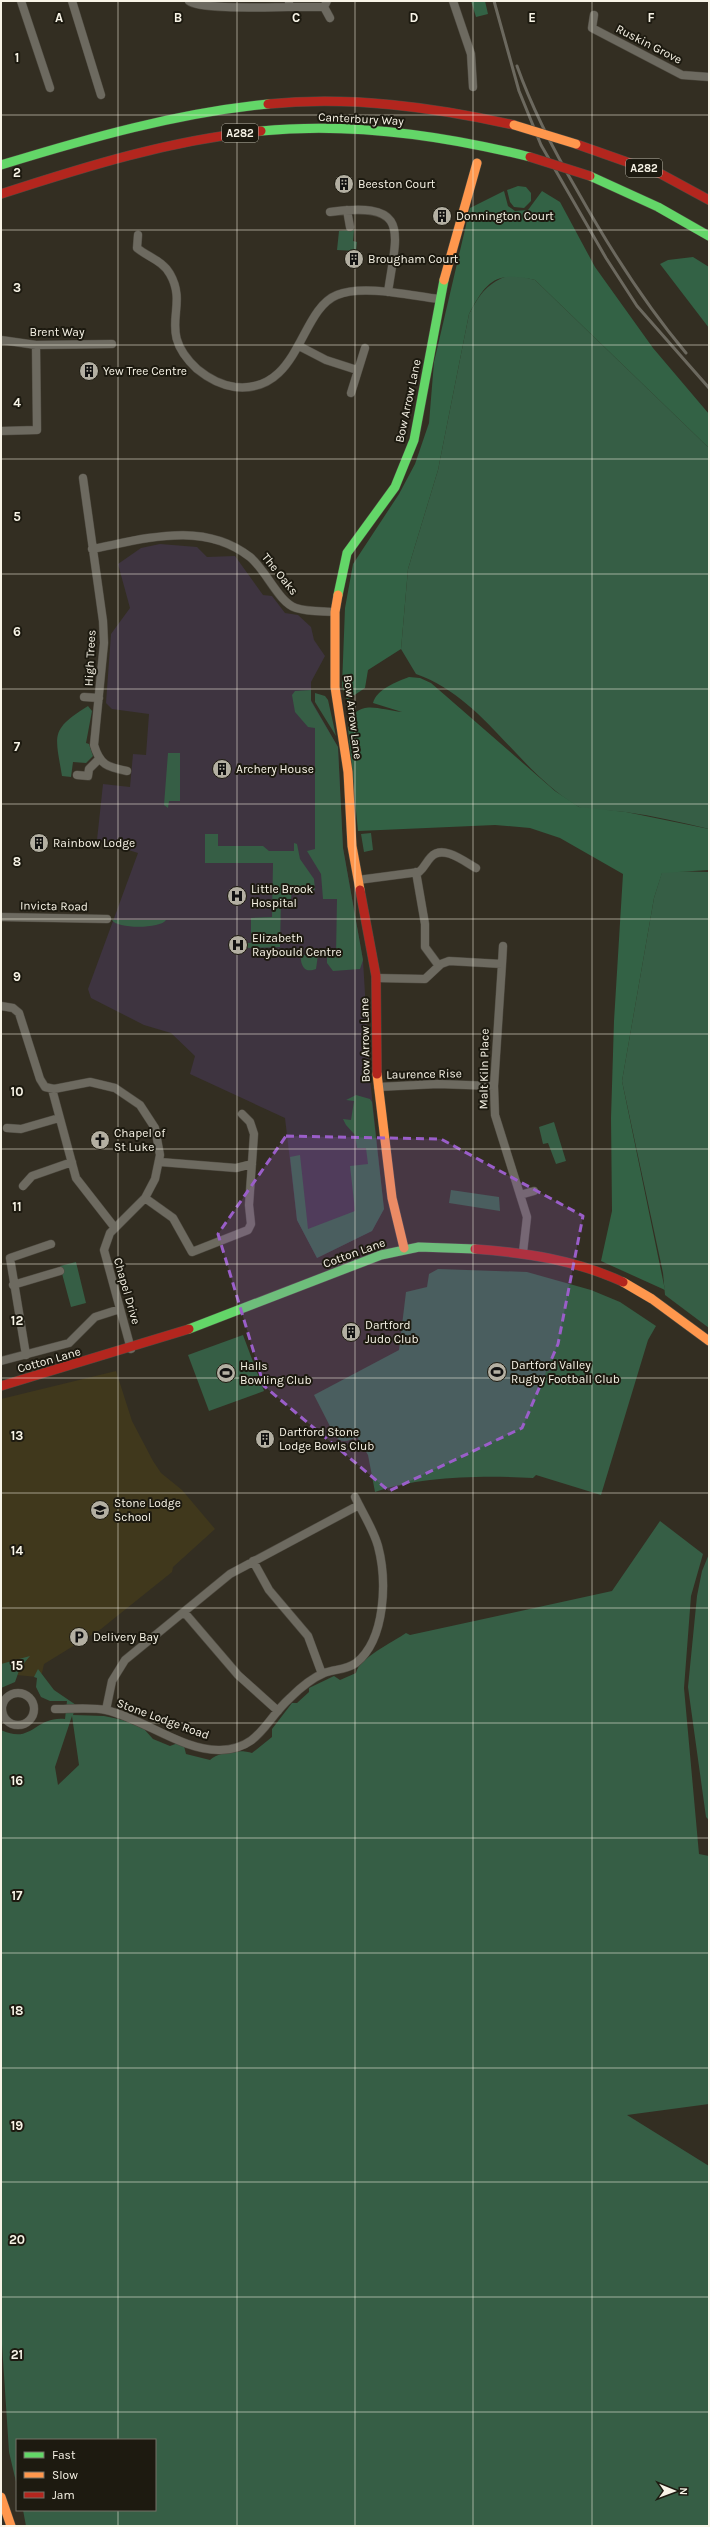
<svg xmlns="http://www.w3.org/2000/svg" width="710" height="2527" viewBox="0 0 710 2527" font-family="Karla,sans-serif">
  <style>
    .built { fill: #40381c }
    .medical { fill: #3e3440 }
    .green { fill: #365e45; fill-rule: evenodd }
    .forest { fill: #336245 }
    .lines { fill: none; stroke-linecap: round; stroke-linejoin: round }
    .street-casing { stroke: #4e4a40; stroke-width: 9 }
    .fast-casing { stroke: #4e4a40; stroke-width: 10 }
    .slow-casing { stroke: #4e4a40; stroke-width: 10 }
    .jam-casing { stroke: #4e4a40; stroke-width: 10 }
    .street { stroke: #6d6a60; stroke-width: 8 }
    .fast { stroke: #63d668; stroke-width: 9 }
    .slow { stroke: #ff974d; stroke-width: 9 }
    .jam { stroke: #b3261e; stroke-width: 9 }
    .rail { stroke: #6c695f; stroke-width: 3 }
    .slow-bridge-casing { stroke: #4e4a40; stroke-width: 10; stroke-linecap: butt }
    .jam-bridge-casing { stroke: #4e4a40; stroke-width: 10; stroke-linecap: butt }
    .slow-bridge { stroke: #ff974d; stroke-width: 9 }
    .jam-bridge { stroke: #b3261e; stroke-width: 9 }
    .marked { fill: #9a5ec9; fill-opacity: 0.2; stroke: #9a5ec9; stroke-width: 3; stroke-dasharray: 8 5; stroke-linejoin: round }
    .grid { fill: none; stroke: #f8f4e7; stroke-width: 1; stroke-opacity: 0.55 }
    .labels { text-anchor: middle; stroke-width: 4; stroke-linejoin: round; paint-order: stroke }
    .shield { fill: #1d1a10; stroke: #b6b3a6; stroke-width: 1 }
    .shield-label { font-size: 11px; font-weight: bold; fill: #f8f4e7 }
    .street-label { font-size: 12px; fill: #f8f4e7; stroke: #1d1a10 }
    .poi-label { font-size: 12px; fill: #f8f4e7; stroke: #1d1a10; text-anchor: start }
    .grid-label { font-size: 13px; text-anchor: middle; font-weight: bold; fill: #f8f4e7; stroke: #1d1a10; stroke-width: 4; stroke-linejoin: round; paint-order: stroke }
  </style>
  <rect width="100%" height="100%" fill="#332e22"/>
  <path class="built" d="M 116,1371 L 132,1421 L 153,1461 L 161,1473 L 182,1490 L 215,1529 L 173,1567 L 172,1572 L 101,1629 L 44,1664 L 42,1673 L 37,1677 L 17,1675 L 25,1662 L 1,1666 L 1,1399 Z"/>
  <path class="medical" d="M 160,544 L 197,547 L 207,557 L 235,556 L 263,595 L 272,596 L 285,613 L 298,615 L 311,627 L 314,640 L 325,656 L 311,682 L 311,700 L 338,747 L 343,848 L 363,960 L 370,1079 L 384,1209 L 372,1231 L 317,1258 L 297,1220 L 285,1118 L 190,1074 L 195,1056 L 171,1033 L 144,1025 L 91,998 L 88,989 L 138,853 L 97,840 L 103,784 L 130,787 L 133,754 L 146,755 L 149,714 L 112,709 L 106,703 L 111,634 L 130,608 L 118,564 L 141,548 Z"/>
  <path class="green" d="M 354,230 L 353,241 L 357,242 L 356,251 L 337,250 L 339,231 Z
    M 512,274 L 535,280 L 709,448 L 709,829 C 681,822 654,816 625,812 C 613,810 587,812 577,806 C 517,770 484,698 416,674 L 401,649 L 408,569 L 438,470 L 469,314 C 481,292 487,283 512,274 Z
    M 311,690 L 311,701 L 338,747 L 343,848 L 363,960 L 360,969 L 333,971 L 327,963 L 327,955 L 336,955 L 337,899 L 323,899 L 321,874 L 307,851 L 315,849 L 315,728 L 308,727 L 295,712 L 292,695 L 295,691 Z
    M 315,693 L 325,696 L 328,700 L 336,736 L 315,702 Z
    M 88,706 L 92,711 L 86,743 L 89,744 L 93,756 L 86,763 L 73,762 L 71,777 L 62,776 C 55,734 50,730 88,706 Z
    M 168,753 L 180,753 L 180,801 L 169,801 L 168,808 L 164,805 Z
    M 371,833 L 373,850 L 364,852 L 361,834 Z
    M 205,834 L 218,834 L 218,846 L 263,846 L 269,851 L 294,851 L 294,843 L 297,844 L 300,859 L 314,879 L 315,890 L 292,890 L 291,899 L 281,899 L 280,947 L 243,948 L 243,943 L 251,943 L 251,918 L 272,917 L 273,863 L 205,863 Z
    M 667,871 L 709,872 L 709,1328 L 665,1295 L 663,1273 L 622,1081 L 654,898 L 662,872 Z
    M 112,920 L 166,920 C 161,929 116,929 112,920 Z
    M 301,955 L 318,955 L 316,969 C 304,974 300,964 301,955 Z
    M 356,1095 L 370,1099 L 372,1102 L 384,1209 L 372,1231 L 317,1258 L 297,1220 L 290,1157 L 300,1155 L 308,1229 L 355,1211 L 350,1166 L 368,1164 L 366,1148 L 357,1148 L 355,1135 L 346,1125 L 343,1119 L 351,1120 L 354,1101 L 346,1100 Z
    M 554,1122 L 566,1161 L 556,1164 L 548,1143 L 543,1144 L 539,1127 Z
    M 451,1190 L 499,1197 L 500,1211 L 449,1203 Z
    M 76,1262 L 86,1303 L 71,1307 L 60,1266 Z
    M 438,1269 L 527,1272 L 591,1290 L 620,1302 L 656,1326 L 648,1340 L 601,1495 L 536,1475 L 533,1478 C 486,1475 419,1476 375,1492 L 368,1455 L 357,1437 C 349,1441 341,1444 335,1436 L 314,1395 L 399,1350 L 406,1292 L 427,1287 L 429,1274 Z
    M 243,1335 L 264,1391 L 209,1411 L 188,1355 Z
    M 660,1521 L 703,1554 L 691,1596 L 684,1688 L 699,1854 L 709,1856 L 709,2104 L 627,2115 L 709,2166 L 709,2526 L 26,2526 L 23,2510 L 155,2510 L 155,2440 L 17,2440 L 17,2486 L 9,2452 L 1,2329 L 1,1730 C 33,1745 34,1716 65,1719 L 67,1701 L 50,1701 L 41,1697 L 36,1687 L 37,1678 L 34,1677 L 38,1669 L 54,1690 L 76,1705 L 73,1715 L 104,1716 L 123,1720 L 144,1729 L 153,1739 L 170,1746 L 178,1743 L 184,1746 L 186,1754 L 210,1760 C 218,1752 241,1749 252,1753 L 272,1737 L 272,1729 L 292,1703 L 297,1703 L 309,1692 L 309,1688 L 334,1676 L 340,1680 L 356,1673 C 359,1658 393,1642 406,1633 L 410,1635 L 612,1591 ZM 72,1716 L 79,1765 L 58,1785 L 55,1767 Z
    M 709,1554 L 709,1820 L 706,1817 L 688,1687 L 697,1596 L 702,1571 Z
    M 30,1656 L 20,1668 L 15,1682 L 1,1688 L 1,1664 Z"/>
  <path class="forest" d="M 471,1 L 485,1 L 488,14 L 476,17 Z
    M 518,186 L 526,187 L 531,193 L 531,201 L 524,208 L 514,207 L 510,202 L 507,190 Z
    M 504,191 L 508,206 L 515,211 L 528,210 L 542,191 L 560,202 L 595,267 L 653,348 L 709,414 L 709,448 L 535,280 C 496,271 487,280 469,314 L 438,470 L 408,569 L 401,649 L 368,670 L 365,688 L 347,700 L 342,686 L 345,608 L 353,564 L 399,494 L 415,464 L 429,423 L 434,362 L 470,208 Z
    M 693,257 L 709,267 L 709,328 L 660,264 L 668,260 Z
    M 409,677 L 420,678 L 431,683 L 555,791 L 579,807 L 626,812 L 709,829 L 709,870 L 662,873 L 654,898 L 622,1081 L 665,1290 L 601,1261 L 612,1211 L 611,1118 L 614,1021 L 623,874 L 560,838 L 530,828 L 495,825 L 358,831 L 348,728 C 356,697 378,710 402,712 L 373,703 C 377,689 396,682 409,677 Z"/>
  <g class="lines">
    <defs>
      <path id="street" d="M 21,1 L 50,88
        M 72,1 L 101,95
        M 189,1 C 200,10 270,7 289,7 L 289,1
        M 327,1 L 324,7 L 330,18
        M 453,1 L 471,54 L 473,87
        M 289,7 L 324,7
        M 594,15 L 592,28 L 682,75 L 709,77
        M 347,210 L 350,227
        M 330,212 C 411,201 397,231 388,292
        M 138,235 L 137,248 C 148,257 163,261 170,274 C 190,309 155,330 197,369 C 208,378 220,385 235,387 C 300,394 299,310 337,295 C 363,284 412,296 439,299
        M 1,340 L 36,345 L 112,344
        M 299,346 L 326,360 L 357,370
        M 351,393 L 365,348
        M 1,431 L 37,430 L 36,345
        M 83,478 L 103,621 L 104,643 L 94,745 C 100,765 107,767 127,771
        M 92,549 C 145,539 203,520 250,557 C 266,570 279,603 296,608 C 308,612 323,611 335,612
        M 84,697 L 99,698
        M 77,775 L 88,776 L 89,769 L 99,759
        M 416,872 L 425,924 L 425,947 L 439,966
        M 358,880 L 419,872 C 425,867 426,862 431,857 C 443,844 465,862 476,868
        M 1,917 L 107,919
        M 502,964 L 503,946
        M 376,978 L 425,979 L 441,964 L 449,961 L 502,964 L 494,1086 L 495,1115 L 527,1217 L 523,1252
        M 1,1006 L 13,1008 L 19,1013 L 40,1079 L 45,1087 L 54,1089 L 90,1082 L 115,1088 L 140,1105 L 155,1128 L 160,1155 L 155,1179 L 145,1198 L 110,1233 L 104,1250 L 131,1349
        M 378,1087 L 438,1084 L 494,1086
        M 52,1089 L 76,1178 L 115,1228
        M 7,1128 L 21,1129 L 59,1118
        M 160,1162 L 236,1168 L 252,1164
        M 23,1186 L 32,1176 L 72,1162
        M 520,1195 L 534,1191
        M 145,1198 L 173,1218 L 192,1252 L 248,1230 L 251,1224 L 249,1205 L 254,1134 L 250,1122 L 242,1114
        M 13,1285 L 60,1271
        M 26,1355 L 10,1258 L 51,1244
        M 1,1361 L 69,1343 L 95,1317 L 120,1309
        M 355,1497 L 359,1505
        M 253,1561 L 269,1590 L 308,1636 L 322,1674
        M 184,1612 L 238,1675 L 278,1711
        M2 1709a16 16 0 1 1 32 0a16 16 0 1 1-32 0Z
        M 55,1709 C 69,1709 93,1707 106,1710 C 144,1719 183,1751 220,1750 C 260,1749 265,1720 290,1698 C 300,1688 312,1678 324,1673 C 335,1669 346,1670 356,1663 C 386,1639 387,1580 378,1546 C 374,1532 366,1518 359,1505 L 230,1574 L 125,1660 L 112,1681 L 106,1710"/>
      <path id="fast" d="M 261,131 C 351,122 442,135 530,157
        M 1,165 C 89,138 177,113 268,104
        M 590,176 L 658,207 L 709,236
        M 338,595 L 347,553 L 395,487 L 414,440 L 444,280
        M 189,1329 L 381,1255 L 419,1247 L 475,1249"/>
      <path id="slow" d="M 444,280 L 477,163
        M 338,595 L 335,612 L 335,687 L 348,772 L 352,846 L 360,890
        M 377,1074 L 392,1198 L 404,1248
        M 623,1282 L 652,1299 L 709,1341
        M 1,2497 L 11,2526"/>
      <path id="jam" d="M 268,104 C 351,96 433,107 514,125
        M 576,144 L 661,174 L 709,200
        M 1,194 C 87,166 171,140 261,131
        M 360,890 L 376,976 L 377,1074
        M 475,1249 C 528,1253 575,1260 623,1282
        M 1,1386 L 189,1329"/>
    </defs>
    <use href="#street" class="street-casing"/>
    <use href="#fast" class="fast-casing"/>
    <use href="#slow" class="slow-casing"/>
    <use href="#jam" class="jam-casing"/>
    <use href="#street" class="street"/>
    <use href="#fast" class="fast"/>
    <use href="#slow" class="slow"/>
    <use href="#jam" class="jam"/>
    <path class="rail" d="M 494,1 L 519,91 L 541,145 L 606,258 L 637,306 L 709,388
      M 517,66 C 533,111 554,151 578,192 C 610,249 644,303 686,353"/>
    <defs>
      <path id="slow-bridge" d="M 514,125 L 576,144"/>
      <path id="jam-bridge" d="M 530,157 L 590,176"/>
    </defs>
    <use href="#slow-bridge" class="slow-bridge-casing"/>
    <use href="#jam-bridge" class="jam-bridge-casing"/>
    <use href="#slow-bridge" class="slow-bridge"/>
    <use href="#jam-bridge" class="jam-bridge"/>
  </g>
  <path class="marked" d="M 286,1136 L 441,1139 L 583,1216 L 558,1344 L 522,1428 L 389,1491 L 264,1386 L 218,1234 Z"/>
  <path class="grid" d="M 118,1 L 118,2440M 237,1 L 237,2526M 355,1 L 355,2526M 473,1 L 473,2526M 592,1 L 592,2526M 1,115 L 709,115M 1,230 L 709,230M 1,345 L 709,345M 1,459 L 709,459M 1,574 L 709,574M 1,689 L 709,689M 1,804 L 709,804M 1,919 L 709,919M 1,1034 L 709,1034M 1,1149 L 709,1149M 1,1264 L 709,1264M 1,1378 L 709,1378M 1,1493 L 709,1493M 1,1608 L 709,1608M 1,1723 L 709,1723M 1,1838 L 709,1838M 1,1953 L 709,1953M 1,2068 L 709,2068M 1,2182 L 709,2182M 1,2297 L 709,2297M 1,2412 L 709,2412M 118,2510 L 118,2526"/>
  <defs>
    <symbol id="building-disc" viewBox="-11 -11 22 22"><circle r="9.5" fill="#b3afa2" stroke="#1d1a10"/><path d="M-4-6H4V6H1V3H-1V6H-4ZM-2.5-4.3h1.7v1.8h-1.7ZM.8-4.3h1.7v1.8H.8ZM-2.5-1h1.7V.8h-1.7ZM.8-1h1.7V.8H.8Z" fill="#111"/></symbol>
    <symbol id="hospital-disc" viewBox="-11 -11 22 22"><circle r="9.5" fill="#b3afa2" stroke="#1d1a10"/><path d="M-5-5h3v3.5h4V-5h3V5h-3V1.5h-4V5h-3Z" fill="#111"/></symbol>
    <symbol id="church-disc" viewBox="-11 -11 22 22"><circle r="9.5" fill="#b3afa2" stroke="#1d1a10"/><path d="M-1.2-6h2.4v3.5h3.3v2.4h-3.3V6h-2.4V-.1h-3.3v-2.4h3.3Z" fill="#111"/></symbol>
    <symbol id="stadium-disc" viewBox="-11 -11 22 22"><circle r="9.5" fill="#b3afa2" stroke="#1d1a10"/><path d="M0-5a6.5 5 0 1 0 0 10a6.5 5 0 1 0 0-10ZM-3.5-1.8h7v3.6h-7Z" fill="#111"/></symbol>
    <symbol id="school-disc" viewBox="-11 -11 22 22"><circle r="9.5" fill="#b3afa2" stroke="#1d1a10"/><path d="M0-5L7-2L0 1L-7-2ZM-4 1L0 2.5L4 1V4Q0 6-4 4Z" fill="#111"/></symbol>
    <symbol id="parking-disc" viewBox="-11 -11 22 22"><circle r="9.5" fill="#b3afa2" stroke="#1d1a10"/><path d="M-3.5-5.5H1a3.5 3.5 0 0 1 0 7H-1V5.5H-3.5ZM-1-3.4V-.6H.8a1.4 1.4 0 0 0 0-2.8Z" fill="#111"/></symbol>
  </defs>
  <g fill-rule="evenodd">
    <use href="#building-disc" x="333" y="173" width="22" height="22"/>
    <use href="#building-disc" x="431" y="205" width="22" height="22"/>
    <use href="#building-disc" x="343" y="248" width="22" height="22"/>
    <use href="#building-disc" x="78" y="360" width="22" height="22"/>
    <use href="#building-disc" x="211" y="758" width="22" height="22"/>
    <use href="#building-disc" x="28" y="832" width="22" height="22"/>
    <use href="#hospital-disc" x="226" y="885" width="22" height="22"/>
    <use href="#hospital-disc" x="227" y="934" width="22" height="22"/>
    <use href="#church-disc" x="89" y="1129" width="22" height="22"/>
    <use href="#building-disc" x="340" y="1321" width="22" height="22"/>
    <use href="#stadium-disc" x="486" y="1361" width="22" height="22"/>
    <use href="#stadium-disc" x="215" y="1362" width="22" height="22"/>
    <use href="#building-disc" x="254" y="1428" width="22" height="22"/>
    <use href="#school-disc" x="89" y="1499" width="22" height="22"/>
    <use href="#parking-disc" x="68" y="1626" width="22" height="22"/>
  </g>
  <g class="labels">
    <g class="shield">
      <rect x="222" y="124" width="36" height="18" rx="3"/>
      <rect x="626" y="159" width="36" height="18" rx="3"/>
    </g>
    <g class="shield-label">
      <text x="240" y="137">A282</text>
      <text x="644" y="172">A282</text>
    </g>
    <g class="street-label">
      <text transform="translate(649 44) rotate(27)" y="4">Ruskin Grove</text>
      <text transform="translate(361 119) rotate(3)" y="4">Canterbury Way</text>
      <text x="57" y="336">Brent Way</text>
      <text transform="translate(408 401) rotate(-78)" y="4">Bow Arrow Lane</text>
      <text transform="translate(280 574) rotate(51)" y="4">The Oaks</text>
      <text transform="translate(90 658) rotate(-87)" y="4">High Trees</text>
      <text transform="translate(353 717) rotate(83)" y="4">Bow Arrow Lane</text>
      <text transform="translate(54 906) rotate(1)" y="4">Invicta Road</text>
      <text transform="translate(365 1040) rotate(-91)" y="4">Bow Arrow Lane</text>
      <text transform="translate(484 1069) rotate(-89)" y="4">Malt Kiln Place</text>
      <text transform="translate(424 1074) rotate(-1)" y="4">Laurence Rise</text>
      <text transform="translate(354 1253) rotate(-20)" y="4">Cotton Lane</text>
      <text transform="translate(127 1291) rotate(74)" y="4">Chapel Drive</text>
      <text transform="translate(49 1360) rotate(-16)" y="4">Cotton Lane</text>
      <text transform="translate(163 1719) rotate(20)" y="4">Stone Lodge Road</text>
    </g>
    <g class="poi-label">
      <text x="358" y="188">Beeston Court</text>
      <text x="456" y="220">Donnington Court</text>
      <text x="368" y="263">Brougham Court</text>
      <text x="103" y="375">Yew Tree Centre</text>
      <text x="236" y="773">Archery House</text>
      <text x="53" y="847">Rainbow Lodge</text>
      <text x="251" y="893">Little Brook<tspan x="251" dy="14">Hospital</tspan></text>
      <text x="252" y="942">Elizabeth<tspan x="252" dy="14">Raybould Centre</tspan></text>
      <text x="114" y="1137">Chapel of<tspan x="114" dy="14">St Luke</tspan></text>
      <text x="365" y="1329">Dartford<tspan x="365" dy="14">Judo Club</tspan></text>
      <text x="511" y="1369">Dartford Valley<tspan x="511" dy="14">Rugby Football Club</tspan></text>
      <text x="240" y="1370">Halls<tspan x="240" dy="14">Bowling Club</tspan></text>
      <text x="279" y="1436">Dartford Stone<tspan x="279" dy="14">Lodge Bowls Club</tspan></text>
      <text x="114" y="1507">Stone Lodge<tspan x="114" dy="14">School</tspan></text>
      <text x="93" y="1641">Delivery Bay</text>
    </g>
  </g>
  <g class="grid-label">
    <text x="59" y="22">A</text>
    <text x="178" y="22">B</text>
    <text x="296" y="22">C</text>
    <text x="414" y="22">D</text>
    <text x="532" y="22">E</text>
    <text x="651" y="22">F</text>
    <text x="17" y="62">1</text>
    <text x="17" y="177">2</text>
    <text x="17" y="292">3</text>
    <text x="17" y="407">4</text>
    <text x="17" y="521">5</text>
    <text x="17" y="636">6</text>
    <text x="17" y="751">7</text>
    <text x="17" y="866">8</text>
    <text x="17" y="981">9</text>
    <text x="17" y="1096">10</text>
    <text x="17" y="1211">11</text>
    <text x="17" y="1325">12</text>
    <text x="17" y="1440">13</text>
    <text x="17" y="1555">14</text>
    <text x="17" y="1670">15</text>
    <text x="17" y="1785">16</text>
    <text x="17" y="1900">17</text>
    <text x="17" y="2015">18</text>
    <text x="17" y="2130">19</text>
    <text x="17" y="2244">20</text>
    <text x="17" y="2359">21</text>
  </g>
  <rect width="710" height="2527" fill="none" stroke="#f8f4e7" stroke-width="4"/>
  <rect x="16" y="2439" width="140" height="72" fill="#1d1a10" stroke="#757166"/>
  <rect x="24" y="2452" width="20" height="6" fill="#63d668" stroke="#757166"/>
  <text x="52" y="2459" font-size="12" fill="#f8f4e7">Fast</text>
  <rect x="24" y="2472" width="20" height="6" fill="#ff974d" stroke="#757166"/>
  <text x="52" y="2479" font-size="12" fill="#f8f4e7">Slow</text>
  <rect x="24" y="2492" width="20" height="6" fill="#b3261e" stroke="#757166"/>
  <text x="52" y="2499" font-size="12" fill="#f8f4e7">Jam</text>
  <g transform="translate(674 2491) rotate(91)" stroke="#1d1a10" stroke-width="3" paint-order="stroke">
  <path d="M0-3L7 15L0 10L-7 15Z" fill="#f8f4e7"/>
  <text y="-6" font-size="11" font-weight="bold" text-anchor="middle" fill="#f8f4e7">N</text>
  </g>
</svg>
